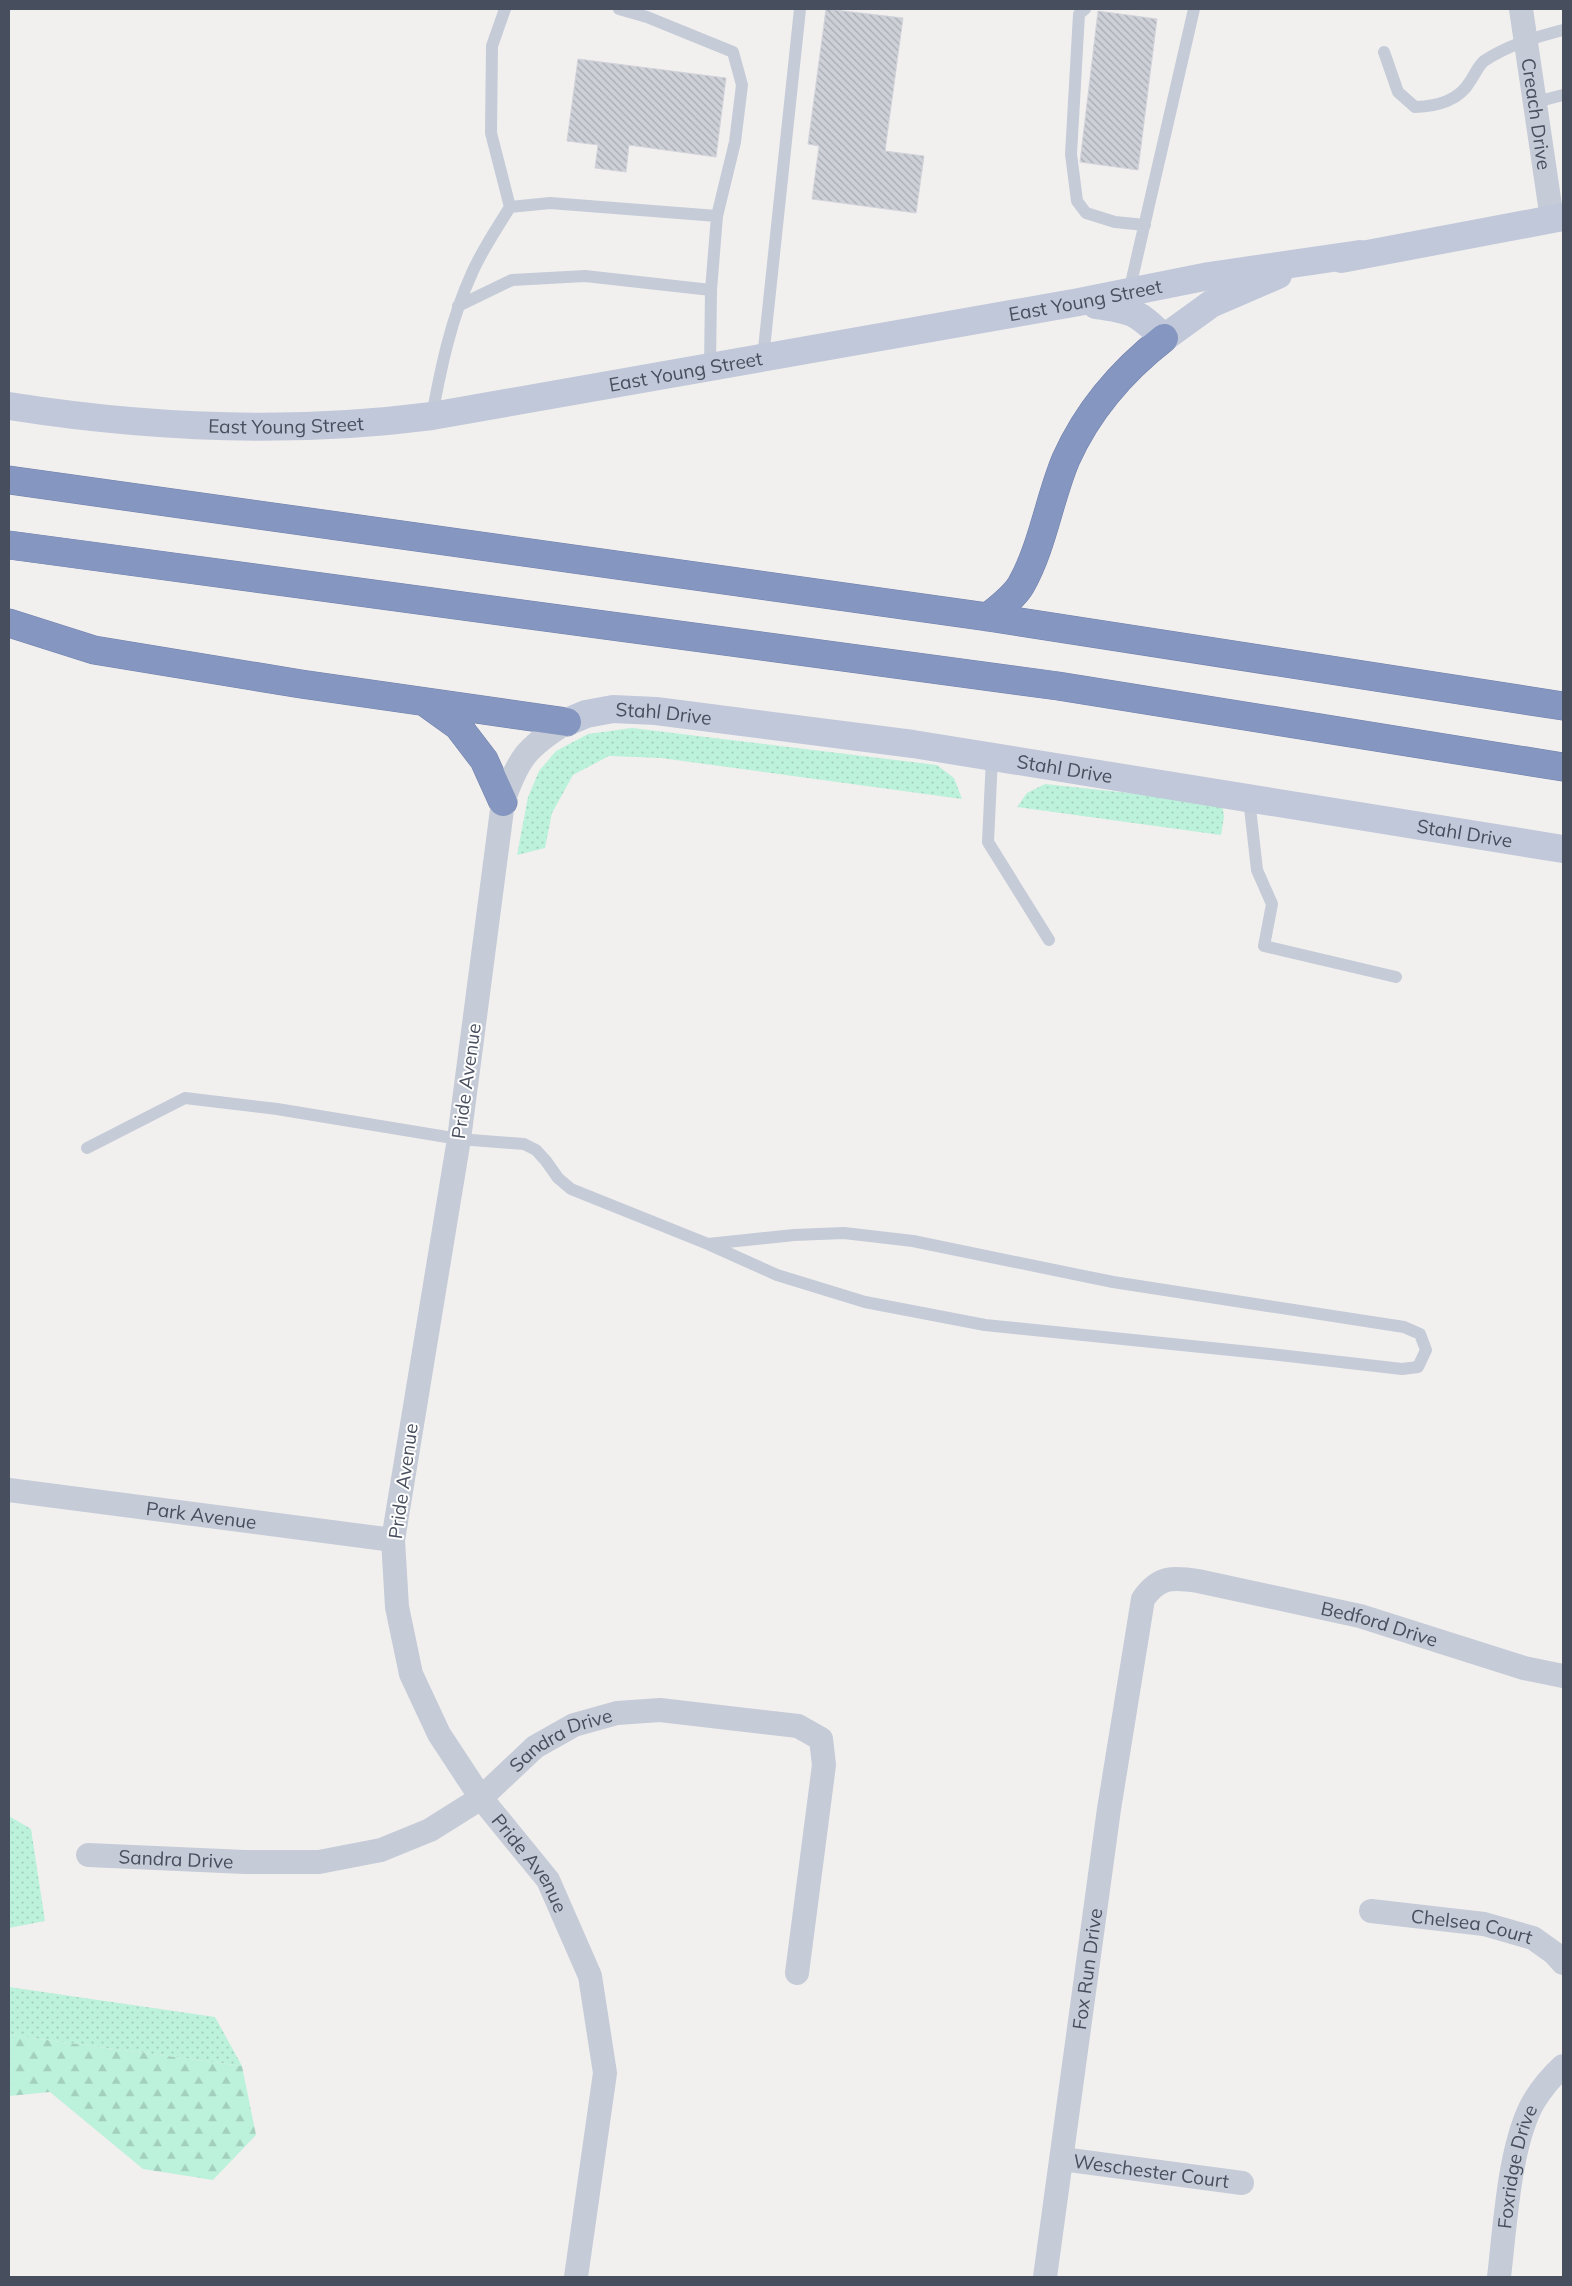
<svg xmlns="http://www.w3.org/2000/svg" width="1572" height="2286" viewBox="0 0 1572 2286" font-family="Mulish,sans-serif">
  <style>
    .green { fill: url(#green-dots) }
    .forest { fill: url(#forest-firs) }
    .building { fill: url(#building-back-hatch); stroke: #d3d4db }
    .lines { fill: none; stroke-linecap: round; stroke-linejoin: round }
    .highway-casing { stroke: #7181ab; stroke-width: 29 }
    .lane { stroke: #c5cbd7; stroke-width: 12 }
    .street { stroke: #c5cbd7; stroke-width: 24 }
    .secondary { stroke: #c1c8d9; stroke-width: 28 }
    .highway { stroke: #8596c0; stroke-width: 28 }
    .labels { text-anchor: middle; stroke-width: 4; stroke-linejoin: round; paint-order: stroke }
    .street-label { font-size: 19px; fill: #474e5d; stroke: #fff }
  </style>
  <defs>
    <pattern id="green-dots" width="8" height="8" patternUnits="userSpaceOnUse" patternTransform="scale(1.25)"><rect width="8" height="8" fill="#bcf1db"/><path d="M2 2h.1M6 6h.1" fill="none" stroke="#a3d0be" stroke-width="1.8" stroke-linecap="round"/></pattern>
    <pattern id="forest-firs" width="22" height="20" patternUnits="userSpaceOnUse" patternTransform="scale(1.25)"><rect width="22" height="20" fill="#bcf1db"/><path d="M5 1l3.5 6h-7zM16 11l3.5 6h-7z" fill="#a3d0be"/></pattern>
    <pattern id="building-back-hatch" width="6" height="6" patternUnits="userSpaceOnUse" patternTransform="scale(1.25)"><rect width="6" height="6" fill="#ced0d7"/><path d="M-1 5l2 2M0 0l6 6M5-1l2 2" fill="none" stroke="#a9abb2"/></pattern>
  </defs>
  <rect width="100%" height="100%" fill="#f2f0ef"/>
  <path class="green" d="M 632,728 L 937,765 L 954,778 L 962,799 L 661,758 L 609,756 L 573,775 L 552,813 L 545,848 L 517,855 L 528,797 L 539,771 L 556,751 L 588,734 Z
    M 1045,784 L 1222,803 L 1224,817 L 1221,835 L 1017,807 L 1027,793 Z
    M 9,1816 L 31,1829 L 45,1921 L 9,1928 Z
    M 9,1987 L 215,2017 L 242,2066 L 9,2035 Z"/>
  <path class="forest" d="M 9,2035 L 242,2066 L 256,2135 L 213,2180 L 143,2169 L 50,2092 L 9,2096 Z"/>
  <path class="building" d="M 826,9 L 903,18 L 885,151 L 924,156 L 916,213 L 812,199 L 819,146 L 808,144 Z
    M 1098,11 L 1157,19 L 1138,170 L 1080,162 Z
    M 578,59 L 726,78 L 716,157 L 629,145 L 626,172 L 595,168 L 598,145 L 567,141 Z"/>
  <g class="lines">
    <defs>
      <path id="highway" d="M 9,480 L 988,617 L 1563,706
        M 9,545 L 1058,686 L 1563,767
        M 988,617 C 999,608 1014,597 1021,585 C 1043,546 1049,499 1066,459 C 1088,410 1123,370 1164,338
        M 9,623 L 94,650 L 301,684 L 567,722
        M 426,703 L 458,726 L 484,760 L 503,802"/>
    </defs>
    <use href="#highway" class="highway-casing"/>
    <path class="lane" d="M 505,9 L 492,46 L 491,133 L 510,207
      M 619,9 L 647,17 L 733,52 L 742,85 L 735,142 L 717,216
      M 1085,9 L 1079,14 L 1071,154 L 1077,201 L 1086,213 L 1115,222 L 1145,225
      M 1384,52 L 1398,92 L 1415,107 C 1438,106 1459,101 1471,80 C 1475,74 1479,65 1484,61 C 1508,45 1536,37 1563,30
      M 1536,102 L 1563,95
      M 1129,292 L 1194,9
      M 458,306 L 512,280 L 585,276 L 711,290
      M 763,358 L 800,9
      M 432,416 C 441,367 451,319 472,273 C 482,250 497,228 510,207 L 550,203 L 717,216 L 711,290 L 710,367
      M 992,757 L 988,842 L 1049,940
      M 1249,799 L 1257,870 L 1272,904 L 1264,946 L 1396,977
      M 87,1148 L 185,1098 L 277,1109 L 459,1139 L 524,1144 L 536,1150 L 546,1161 L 558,1178 L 571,1189 L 708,1244 L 777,1275 L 865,1302 L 985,1325 L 1270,1354 L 1402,1369 L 1418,1367 L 1426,1350 L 1420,1334 L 1404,1327 L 1113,1282 L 913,1241 L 844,1233 L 794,1235 L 708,1244"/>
    <g class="street">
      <path id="s1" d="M 1521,9 L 1552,219"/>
      <path id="s2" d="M 567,722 C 527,747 518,758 503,802 L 459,1139 L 393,1540 L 397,1607 L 411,1674 L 439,1734 L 481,1798 L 548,1880 L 590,1976 L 605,2073 L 576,2277"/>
      <path id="s3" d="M 9,1490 L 393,1540"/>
      <path id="s4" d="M 88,1855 L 245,1862 L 319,1862 L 381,1850 L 430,1830 L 481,1798 L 535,1747 L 574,1725 L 617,1713 L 660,1710 L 798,1726 L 821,1739 L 824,1765 L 797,1973"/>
      <path id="s5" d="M 1371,1911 L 1484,1924 L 1533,1938 L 1554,1953 L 1563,1963"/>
      <path id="s6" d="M 1062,2159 L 1242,2183"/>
      <path id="s7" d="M 1045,2277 L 1109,1809 L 1143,1599 C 1159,1576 1173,1577 1198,1581 L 1360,1616 L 1524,1668 L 1563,1676"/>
      <path id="s8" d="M 1499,2277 C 1505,2228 1509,2144 1534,2101 C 1542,2088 1552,2076 1563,2066"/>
    </g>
    <g class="secondary">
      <path d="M 1341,259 L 1563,217"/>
      <path d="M 1096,305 C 1134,310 1137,312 1164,338 L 1211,304 L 1278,275"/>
      <path id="s9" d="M 9,406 C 148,428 293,434 432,416 L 1079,302 L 1209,276 L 1360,254"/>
      <path id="s10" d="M 567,722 L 586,714 L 613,709 L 656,711 L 913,744 L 1563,849"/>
    </g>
    <use href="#highway" class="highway"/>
  </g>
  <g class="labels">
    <g class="street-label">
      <text dy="7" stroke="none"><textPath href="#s1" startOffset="106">Creach Drive</textPath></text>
      <text dy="7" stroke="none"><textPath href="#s9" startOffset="1088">East Young Street</textPath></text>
      <text dy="7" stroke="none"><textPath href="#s9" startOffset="682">East Young Street</textPath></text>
      <text dy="7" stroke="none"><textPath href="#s9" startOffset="278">East Young Street</textPath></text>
      <text dy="7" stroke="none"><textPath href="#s10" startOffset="99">Stahl Drive</textPath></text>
      <text dy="7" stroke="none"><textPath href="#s10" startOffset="504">Stahl Drive</textPath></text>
      <text dy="7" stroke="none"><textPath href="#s10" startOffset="909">Stahl Drive</textPath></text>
      <text transform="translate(466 1081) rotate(-82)" y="7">Pride Avenue</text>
      <text transform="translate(403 1481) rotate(-82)" y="7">Pride Avenue</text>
      <text dy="7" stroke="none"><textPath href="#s3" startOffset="194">Park Avenue</textPath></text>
      <text dy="7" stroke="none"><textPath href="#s7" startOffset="934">Bedford Drive</textPath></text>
      <text dy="7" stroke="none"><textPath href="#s4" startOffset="508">Sandra Drive</textPath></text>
      <text dy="7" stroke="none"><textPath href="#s4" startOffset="88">Sandra Drive</textPath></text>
      <text dy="7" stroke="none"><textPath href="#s2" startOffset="1212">Pride Avenue</textPath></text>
      <text dy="7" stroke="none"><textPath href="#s5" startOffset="102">Chelsea Court</textPath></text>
      <text dy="7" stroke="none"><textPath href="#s7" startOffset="311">Fox Run Drive</textPath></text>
      <text dy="7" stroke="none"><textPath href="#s8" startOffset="112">Foxridge Drive</textPath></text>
      <text dy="7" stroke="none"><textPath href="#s6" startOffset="90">Weschester Court</textPath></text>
    </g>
  </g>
  <rect width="1572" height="2286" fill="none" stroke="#474e5d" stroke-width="20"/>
</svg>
